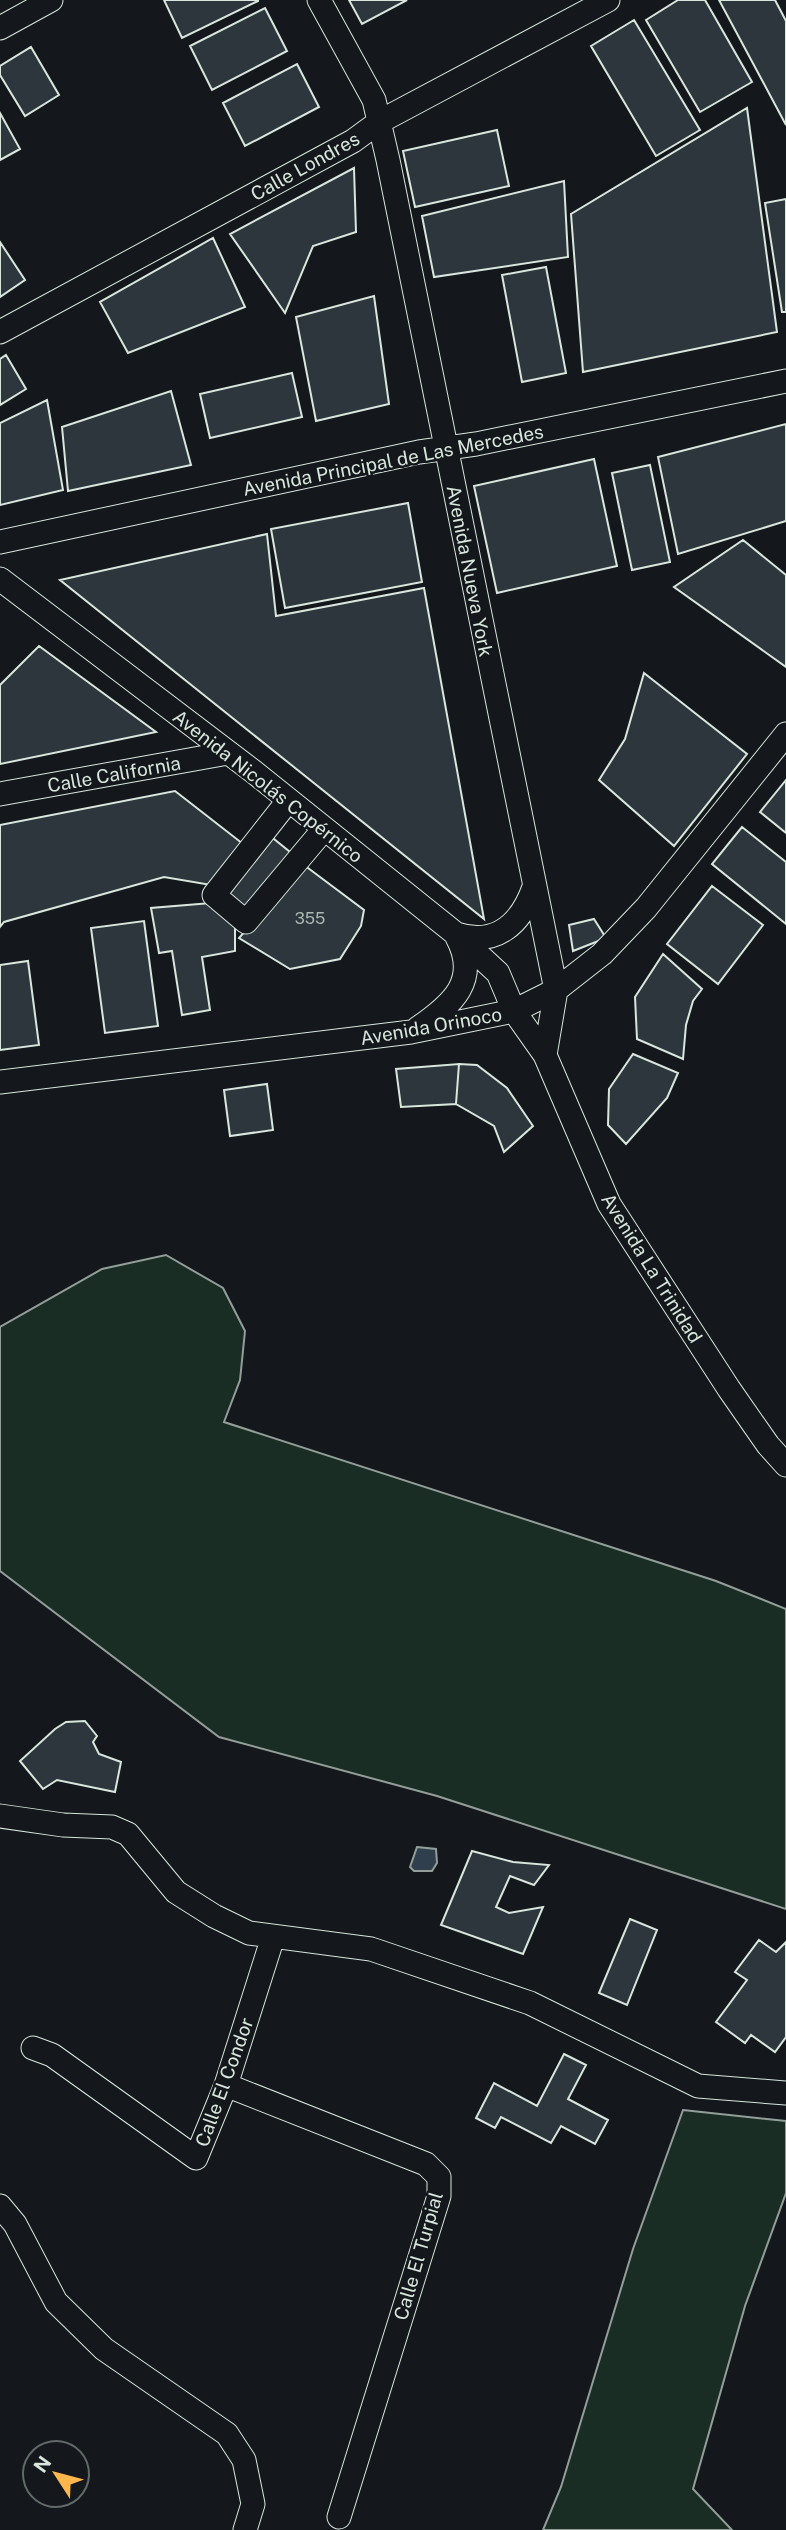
<svg xmlns="http://www.w3.org/2000/svg" width="786" height="2530" viewBox="0 0 786 2530" font-family="'Public Sans',sans-serif">
  <style>
    .green { fill: #1a2d24; stroke: #939e99; stroke-width: 2 }
    .water { fill: #2f3f4d; stroke: #939e99; stroke-width: 2 }
    .building { fill: #2c363c; stroke: #d8e6dc; stroke-width: 2 }
    .lines { fill: none; stroke-linecap: round; stroke-linejoin: round }
    .minor-casing { stroke: #d8e6dc; stroke-width: 25 }
    .minor { stroke: #14181c; stroke-width: 23 }
    .labels { text-anchor: middle; stroke-width: 5; stroke-linejoin: round; paint-order: stroke }
    .number-label { font-size: 16px; fill: #adbab4 }
    .street-label { font-size: 19px; fill: #d8e6dc; stroke: #14181c }
  </style>
  <rect width="100%" height="100%" fill="#14181c"/>
  <path class="green" d="M 166,1255 L 223,1288 L 245,1331 L 240,1380 L 224,1422 L 716,1581 L 786,1609 L 786,1909 L 437,1796 L 219,1737 L 0,1571 L 0,1327 L 102,1269 Z
    M 683,2110 L 786,2121 L 786,2193 L 745,2306 L 693,2489 L 732,2530 L 543,2530 L 561,2487 L 633,2249 Z"/>
  <path class="water" d="M 417,1847 L 436,1849 L 437,1863 L 432,1871 L 414,1871 L 410,1867 Z"/>
  <path class="building" d="M 164,0 L 258,0 L 258,1 L 182,38 Z
    M 349,0 L 407,0 L 362,24 Z
    M 678,0 L 705,0 L 752,82 L 700,112 L 646,20 Z
    M 719,0 L 775,0 L 786,21 L 786,125 Z
    M 265,8 L 287,51 L 212,90 L 190,46 Z
    M 634,20 L 700,130 L 656,156 L 591,46 Z
    M 31,47 L 59,95 L 25,116 L 0,75 L 0,66 Z
    M 297,64 L 319,107 L 245,146 L 223,103 Z
    M 747,108 L 777,332 L 583,372 L 571,214 Z
    M 0,113 L 20,149 L 0,160 Z
    M 497,130 L 509,186 L 415,207 L 403,151 Z
    M 354,168 L 356,232 L 313,246 L 285,313 L 230,234 Z
    M 564,181 L 568,257 L 434,277 L 422,216 Z
    M 786,199 L 786,312 L 782,312 L 765,203 Z
    M 213,238 L 245,307 L 128,353 L 100,302 Z
    M 0,242 L 25,280 L 0,297 Z
    M 546,267 L 566,373 L 522,382 L 502,275 Z
    M 374,296 L 389,404 L 316,421 L 296,317 Z
    M 6,355 L 26,389 L 0,405 L 0,359 Z
    M 292,373 L 302,417 L 210,438 L 200,394 Z
    M 171,391 L 191,465 L 68,491 L 62,427 Z
    M 47,400 L 63,490 L 0,505 L 0,423 Z
    M 786,424 L 786,521 L 678,554 L 658,457 Z
    M 594,459 L 617,566 L 497,593 L 474,486 Z
    M 650,465 L 670,562 L 632,570 L 612,473 Z
    M 408,503 L 422,582 L 285,608 L 271,529 Z
    M 267,534 L 276,616 L 424,588 L 484,919 L 60,580 Z
    M 743,540 L 786,575 L 786,667 L 674,587 Z
    M 39,646 L 156,732 L 0,764 L 0,685 Z
    M 644,673 L 747,754 L 674,846 L 599,780 L 625,739 Z
    M 786,780 L 786,833 L 760,812 Z
    M 175,791 L 247,847 L 211,885 L 164,877 L 4,922 L 0,927 L 0,825 Z
    M 742,827 L 786,862 L 786,924 L 712,864 Z
    M 269,835 L 295,856 L 249,913 L 223,893 Z
    M 304,865 L 364,910 L 361,926 L 340,959 L 290,969 L 239,938 Z
    M 712,886 L 763,925 L 718,984 L 667,944 Z
    M 211,903 L 235,926 L 235,951 L 202,957 L 210,1010 L 182,1015 L 172,951 L 159,953 L 151,908 Z
    M 594,919 L 606,938 L 573,951 L 569,925 Z
    M 144,921 L 158,1026 L 105,1033 L 91,928 Z
    M 663,954 L 702,989 L 693,1001 L 686,1025 L 683,1059 L 637,1039 L 635,997 Z
    M 28,961 L 39,1045 L 0,1050 L 0,965 Z
    M 633,1054 L 678,1073 L 667,1098 L 626,1144 L 608,1125 L 609,1089 Z
    M 459,1064 L 456,1104 L 401,1107 L 396,1069 Z
    M 459,1064 L 477,1065 L 507,1088 L 533,1126 L 504,1152 L 494,1126 L 456,1104 Z
    M 267,1084 L 273,1130 L 230,1136 L 224,1090 Z
    M 85,1721 L 97,1736 L 93,1742 L 99,1754 L 121,1762 L 115,1792 L 57,1780 L 43,1789 L 20,1761 L 55,1729 L 66,1722 Z
    M 472,1851 L 513,1862 L 549,1865 L 534,1885 L 510,1876 L 496,1907 L 509,1913 L 543,1907 L 523,1954 L 441,1925 Z
    M 630,1919 L 657,1930 L 627,2005 L 599,1993 Z
    M 759,1940 L 776,1952 L 786,1942 L 786,2037 L 775,2052 L 751,2035 L 745,2043 L 716,2022 L 747,1980 L 735,1972 Z
    M 564,2054 L 586,2065 L 568,2099 L 608,2120 L 595,2144 L 561,2126 L 551,2143 L 501,2117 L 495,2128 L 476,2118 L 494,2083 L 537,2106 Z"/>
  <g class="lines">
    <defs>
      <path id="minor" d="M 319,0 L 374,100 L 388,160 L 556,990 L 545,1055
        M 0,28 L 51,0
        M 0,332 L 353,141 L 379,122 L 608,0
        M 0,542 L 419,452 L 476,444 L 786,381
        M 0,579 L 254,772 L 456,934 L 498,973 L 514,1011 L 545,1055 L 609,1204 L 729,1389 L 768,1445 L 786,1465
        M 0,794 L 228,753
        M 288,801 L 214,895 L 246,922 L 324,829
        M 456,934 C 496,947 521,924 534,887
        M 418,1028 C 453,1004 480,980 457,937
        M 0,1082 L 411,1032 L 514,1011 L 556,990 L 602,954 L 646,908 L 786,734
        M 0,1816 L 63,1825 L 112,1827 L 128,1834 L 176,1892 L 214,1916 L 249,1933 L 371,1949 L 530,2003 L 698,2086 L 786,2093
        M 33,2048 L 52,2055 L 196,2158 L 226,2085 L 273,1937
        M 226,2085 L 426,2164 L 439,2177 L 439,2196 L 339,2517
        M 0,2206 L 15,2224 L 56,2302 L 104,2349 L 227,2434 L 244,2460 L 253,2504 L 245,2530"/>
    </defs>
    <use href="#minor" class="minor-casing"/>
    <use href="#minor" class="minor"/>
  </g>
  <g class="labels">
    <g class="number-label">
      <text x="310" y="924">355</text>
    </g>
    <g class="street-label">
      <text transform="translate(305 166) rotate(-29)" y="7">Calle Londres</text>
      <text transform="translate(393 460) rotate(-11)" y="7">Avenida Principal de Las Mercedes</text>
      <text transform="translate(470 571) rotate(79)" y="7">Avenida Nueva York</text>
      <text transform="translate(114 774) rotate(-10)" y="7">Calle California</text>
      <text transform="translate(268 786) rotate(38)" y="7">Avenida Nicolás Copérnico</text>
      <text transform="translate(431 1026) rotate(-10)" y="7">Avenida Orinoco</text>
      <text transform="translate(652 1268) rotate(58)" y="7">Avenida La Trinidad</text>
      <text transform="translate(224 2082) rotate(-70)" y="7">Calle El Condor</text>
      <text transform="translate(418 2256) rotate(-74)" y="7">Calle El Turpial</text>
    </g>
  </g>
  <g transform="translate(56 2474) rotate(306)"><circle r="33" fill="#14181c" stroke="#626a69" stroke-width="2"/>
  <path d="M0-5L12 26L0 18L-12 26Z" fill="#ffb74d"/>
  <text y="-10" font-size="19" font-weight="bold" text-anchor="middle" fill="#d8e6dc">N</text>
  </g>
</svg>
